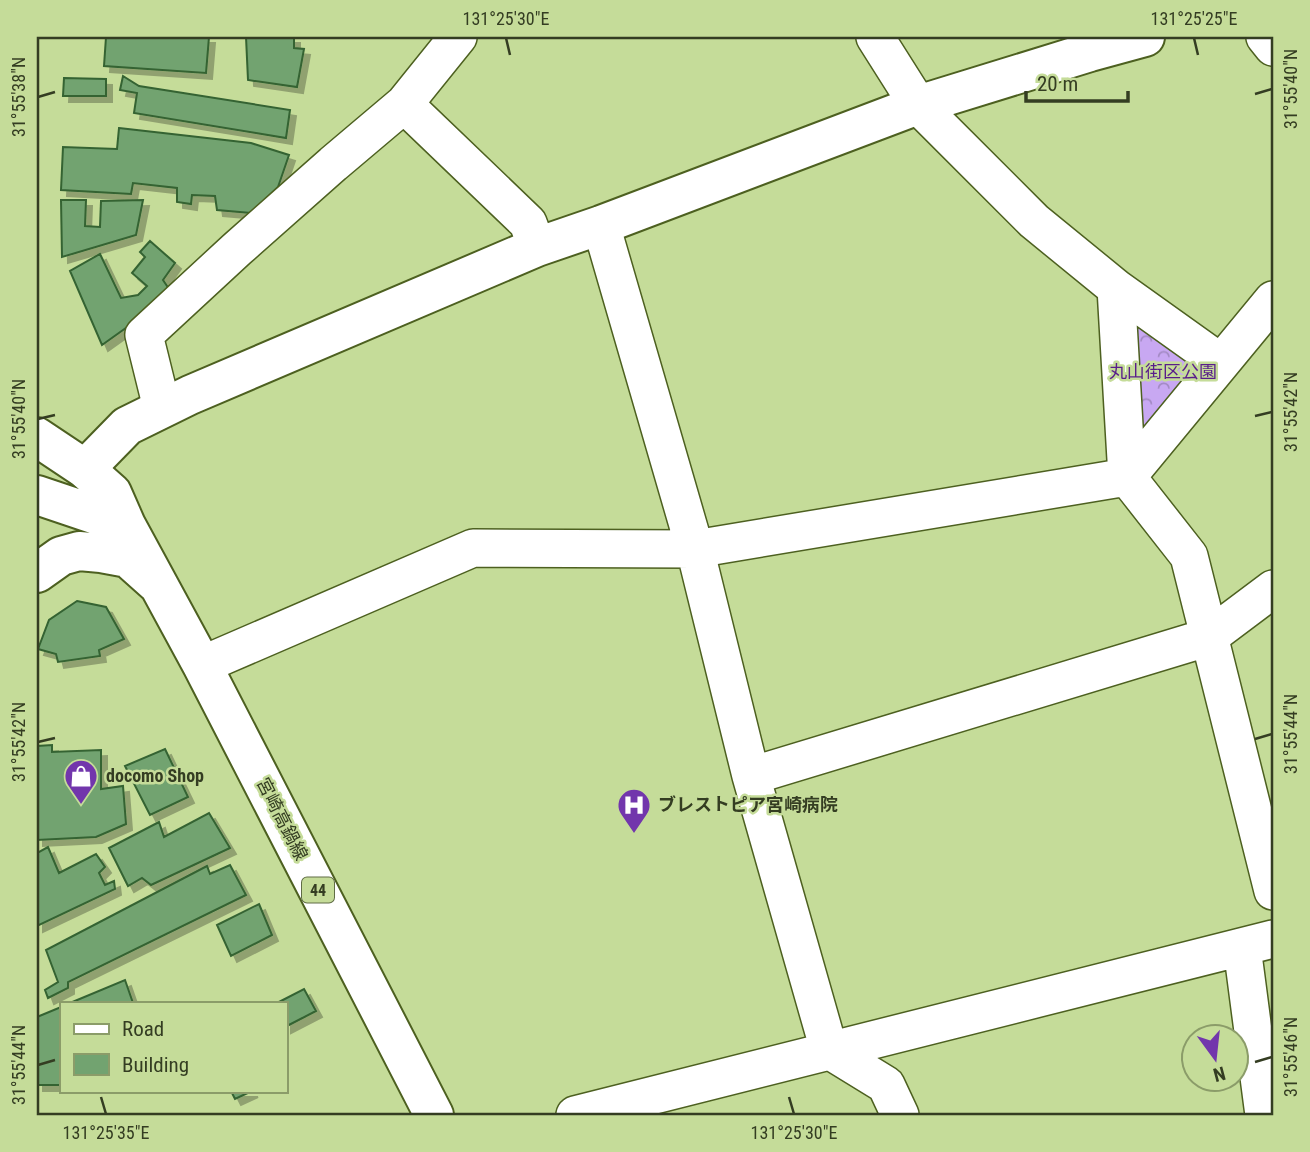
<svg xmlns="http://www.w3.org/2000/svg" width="1310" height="1152" viewBox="0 0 1310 1152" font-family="'Roboto Condensed','Noto Sans JP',sans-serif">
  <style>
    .forest { fill: url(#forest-crowns) }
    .building { fill: #72a370; stroke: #346333; stroke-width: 2; filter: url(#shadow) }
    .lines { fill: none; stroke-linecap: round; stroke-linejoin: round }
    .minor-casing { stroke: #4d6020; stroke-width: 40 }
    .tertiary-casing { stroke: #4d6020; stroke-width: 42 }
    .primary-casing { stroke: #4d6020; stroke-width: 42 }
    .minor { stroke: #fff; stroke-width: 37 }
    .tertiary { stroke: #fff; stroke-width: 38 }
    .primary { stroke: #fff; stroke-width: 38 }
    .ticks { fill: none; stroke: #343d22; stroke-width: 2.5 }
    .labels { text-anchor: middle; stroke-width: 5; stroke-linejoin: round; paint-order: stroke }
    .shield { fill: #c5dc99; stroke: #606d46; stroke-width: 2 }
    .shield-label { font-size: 16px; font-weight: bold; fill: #343d22 }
    .park-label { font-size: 18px; fill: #591d8b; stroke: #c5dc99 }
    .poi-label { font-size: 18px; font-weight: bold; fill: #343d22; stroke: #c5dc99; text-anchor: start }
    .street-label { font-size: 18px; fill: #343d22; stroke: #c5dc99 }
    .neatline { fill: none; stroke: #343d22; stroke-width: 2.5 }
    .ticks-label { font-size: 18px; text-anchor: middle; fill: #343d22 }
  </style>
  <defs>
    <pattern id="forest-crowns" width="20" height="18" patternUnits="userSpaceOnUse" patternTransform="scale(1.75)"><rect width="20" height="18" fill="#c8a8f2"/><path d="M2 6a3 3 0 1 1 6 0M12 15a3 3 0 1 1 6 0" fill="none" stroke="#a38ac4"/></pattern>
    <filter id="shadow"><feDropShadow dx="6" dy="6" stdDeviation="0" flood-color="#0004"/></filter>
  </defs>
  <rect width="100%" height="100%" fill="#c5dc99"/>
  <path class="forest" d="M 1128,310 L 1204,368 L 1138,450 Z"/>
  <path class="building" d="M 106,37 L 209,37 L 206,73 L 104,66 Z
    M 246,37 L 294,37 L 294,48 L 304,49 L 297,87 L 248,80 Z
    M 123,76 L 139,86 L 290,110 L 286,138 L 134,113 L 137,93 L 120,90 Z
    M 64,78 L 106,79 L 106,96 L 63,96 Z
    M 119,128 L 251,143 L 289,155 L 278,187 L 251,213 L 217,210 L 215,196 L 192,195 L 191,204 L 177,202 L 177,188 L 133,183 L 131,194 L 61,190 L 63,147 L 117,149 Z
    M 61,200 L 86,200 L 85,226 L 100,227 L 101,201 L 143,200 L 136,235 L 62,257 Z
    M 150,241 L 175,263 L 163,280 L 169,289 L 144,315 L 102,345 L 70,271 L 100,254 L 121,298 L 138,295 L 147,286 L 132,273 L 145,257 L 140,252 Z
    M 77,601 L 106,607 L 124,639 L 99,650 L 100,656 L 58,662 L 56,654 L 38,649 L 49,620 Z
    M 52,745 L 52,752 L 101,750 L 101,789 L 123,786 L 126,824 L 96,837 L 37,840 L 37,746 Z
    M 165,749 L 188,797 L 150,815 L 125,766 Z
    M 209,813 L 230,848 L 151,885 L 142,878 L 128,886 L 109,848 L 159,822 L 164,837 Z
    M 48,847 L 59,873 L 96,854 L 105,867 L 99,873 L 105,885 L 114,881 L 115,889 L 37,926 L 37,853 Z
    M 230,865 L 246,895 L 68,982 L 68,988 L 48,998 L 45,990 L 58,982 L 46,950 L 207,866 L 210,874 Z
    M 259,904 L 272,935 L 231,956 L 217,925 Z
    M 125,980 L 133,1003 L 70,1003 Z
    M 304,989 L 316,1011 L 285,1027 L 285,1003 L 277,1003 Z
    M 61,1007 L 61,1085 L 37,1085 L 37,1017 Z
    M 231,1091 L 252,1091 L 235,1099 Z"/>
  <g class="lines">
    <defs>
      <path id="minor" d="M 875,37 L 918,105 L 1034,221 L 1116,288 L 1221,363
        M 1265,37 L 1273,47
        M 404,104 L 528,223 L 537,247
        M 601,225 L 695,549 L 751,776 L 829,1050 L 886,1085 L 900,1115
        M 1116,288 L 1127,477 L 1189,556 L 1273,891
        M 162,408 L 144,335 L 237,249 L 333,164 L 404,104 L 458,37
        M 202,665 L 473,548 L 695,549 L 1127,477 L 1273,300
        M 751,776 L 1209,637 L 1273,589
        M 1242,947 L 1264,1115
        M 575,1115 L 1273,939"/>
      <path id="tertiary" d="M 85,469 L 127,426 L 190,395 L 537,247 L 601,225 L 918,105 L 1090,52 L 1145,37"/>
      <path id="primary" d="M 37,437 L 85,469 L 112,493 L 126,525 L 202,665 L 434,1115
        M 37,495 L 126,525
        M 37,573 L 61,556 L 79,551 L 101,553 L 128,558 L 156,583"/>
    </defs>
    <use href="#minor" class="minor-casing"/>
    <use href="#tertiary" class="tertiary-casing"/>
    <use href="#primary" class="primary-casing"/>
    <use href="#minor" class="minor"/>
    <use href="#tertiary" class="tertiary"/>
    <use href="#primary" class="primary"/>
  </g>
  <path class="ticks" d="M 506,38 L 510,55M 1194,38 L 1198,55M 1255,94 L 1272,89M 38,97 L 55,92M 1255,416 L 1272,412M 38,419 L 55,415M 1255,739 L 1272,734M 38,742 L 55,738M 1255,1062 L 1272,1057M 38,1065 L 55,1060M 101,1097 L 106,1114M 789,1097 L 794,1114"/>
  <defs>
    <symbol id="shop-pin" viewBox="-11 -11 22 30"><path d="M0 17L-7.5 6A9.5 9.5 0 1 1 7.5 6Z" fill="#7236ac" stroke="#c5dc99"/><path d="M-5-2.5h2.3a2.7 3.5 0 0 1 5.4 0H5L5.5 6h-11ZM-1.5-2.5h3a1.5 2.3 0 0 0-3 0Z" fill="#fff"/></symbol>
    <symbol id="hospital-pin" viewBox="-11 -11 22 30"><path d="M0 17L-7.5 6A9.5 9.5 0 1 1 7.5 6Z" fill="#7236ac" stroke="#c5dc99"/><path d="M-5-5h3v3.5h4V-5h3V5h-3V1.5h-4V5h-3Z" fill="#fff"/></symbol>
  </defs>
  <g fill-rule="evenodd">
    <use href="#shop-pin" x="62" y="757" width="38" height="52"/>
    <use href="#hospital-pin" x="615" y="786" width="38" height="52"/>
  </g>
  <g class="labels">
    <rect class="shield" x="302" y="877.5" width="32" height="25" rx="5"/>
    <g class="shield-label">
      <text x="318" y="896">44</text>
    </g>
    <g class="park-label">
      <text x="1163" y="378">丸山街区公園</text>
    </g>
    <g class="poi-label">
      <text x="106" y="782">docomo Shop</text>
      <text x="658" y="811">ブレストピア宮崎病院</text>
    </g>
    <g class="street-label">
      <text transform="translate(282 819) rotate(63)" y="6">宮崎高鍋線</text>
    </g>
  </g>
  <rect width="1310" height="1152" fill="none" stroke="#c5dc99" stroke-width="77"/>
  <rect x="60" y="1002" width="228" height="91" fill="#c5dc99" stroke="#8b9c69" stroke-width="2"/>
  <rect x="74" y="1024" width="35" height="10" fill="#ffffff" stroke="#8b9c69" stroke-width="2"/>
  <text x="122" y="1036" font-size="21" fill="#343d22">Road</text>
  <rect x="74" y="1054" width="35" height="21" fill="#72a370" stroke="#8b9c69" stroke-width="2"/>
  <text x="122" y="1072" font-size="21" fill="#343d22">Building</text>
  <g transform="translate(1215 1058) rotate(165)"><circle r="33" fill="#c5dc99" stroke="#8b9c69" stroke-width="2"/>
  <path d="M0-5L12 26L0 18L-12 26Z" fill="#7236ac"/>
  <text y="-10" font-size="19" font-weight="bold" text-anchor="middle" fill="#343d22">N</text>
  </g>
  <path d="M1026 91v10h102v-10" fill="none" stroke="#343d22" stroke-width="3.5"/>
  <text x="1037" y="91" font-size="21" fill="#343d22" stroke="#c5dc99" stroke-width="5" paint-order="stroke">20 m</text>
  <rect x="38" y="38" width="1234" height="1076" class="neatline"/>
  <g class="ticks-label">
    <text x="506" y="25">131°25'30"E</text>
    <text x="1194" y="25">131°25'25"E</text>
    <text transform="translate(1291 89) rotate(-90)" y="6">31°55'40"N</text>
    <text transform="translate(19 97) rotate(-90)" y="6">31°55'38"N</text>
    <text transform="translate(1291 412) rotate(-90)" y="6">31°55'42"N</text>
    <text transform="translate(19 419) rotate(-90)" y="6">31°55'40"N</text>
    <text transform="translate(1291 734) rotate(-90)" y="6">31°55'44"N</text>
    <text transform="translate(19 742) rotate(-90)" y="6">31°55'42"N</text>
    <text transform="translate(1291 1057) rotate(-90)" y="6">31°55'46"N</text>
    <text transform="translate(19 1065) rotate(-90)" y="6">31°55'44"N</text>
    <text x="106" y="1139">131°25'35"E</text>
    <text x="794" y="1139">131°25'30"E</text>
  </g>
</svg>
